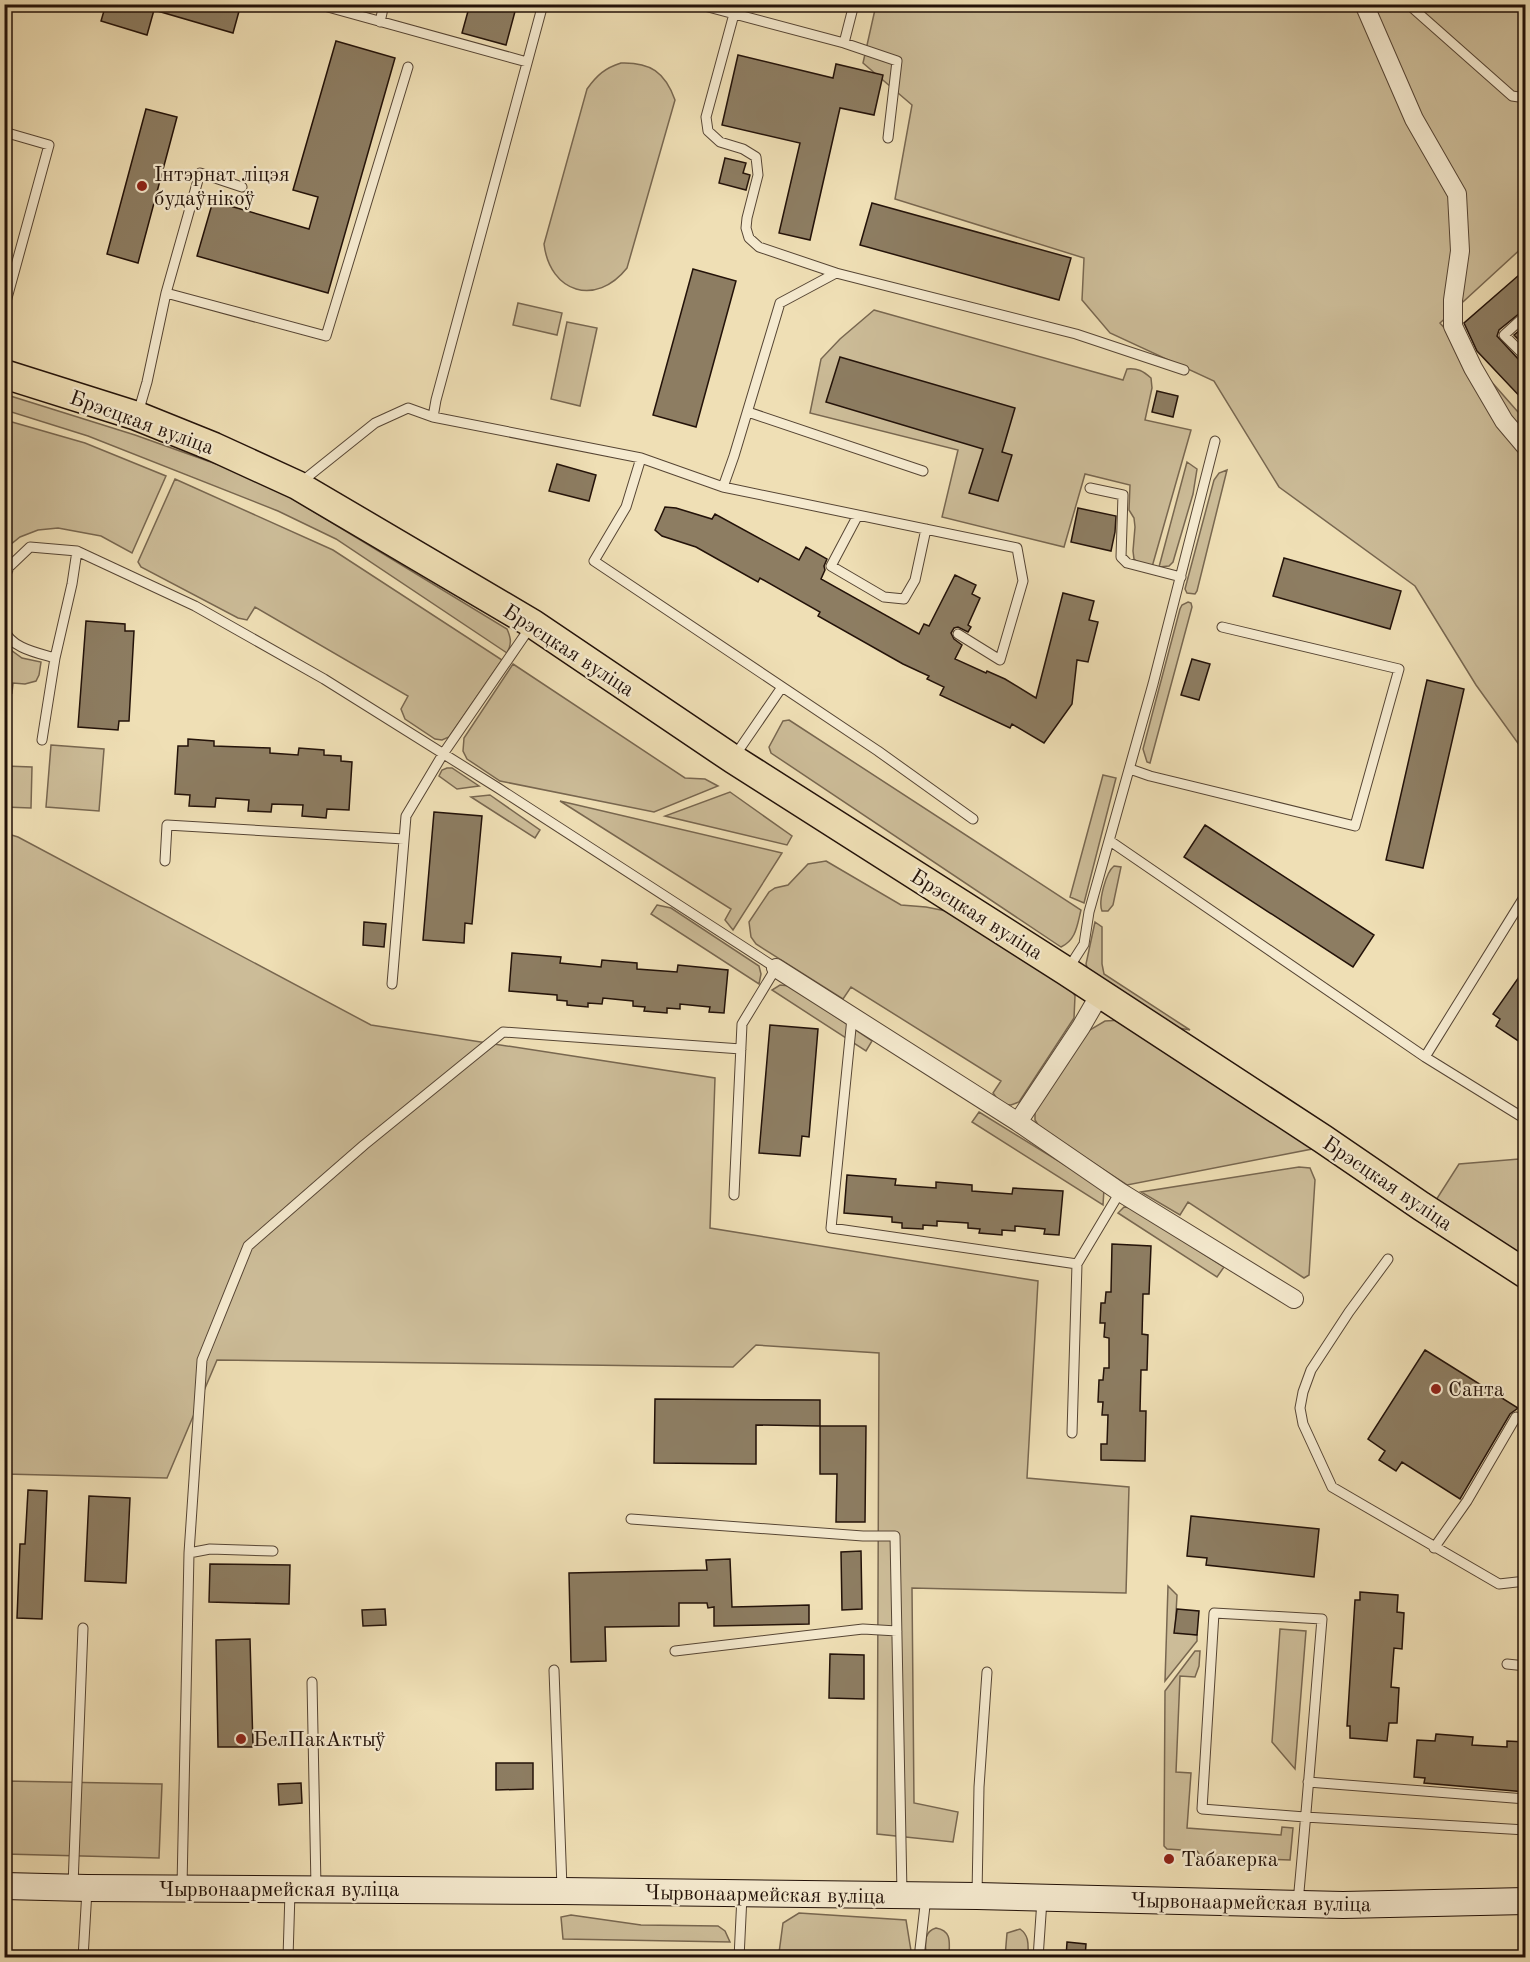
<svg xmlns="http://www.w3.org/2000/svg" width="1530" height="1962" viewBox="0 0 1530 1962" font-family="'Old Standard TT',serif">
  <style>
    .green { fill: #ccbc98; stroke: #786750; stroke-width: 1.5 }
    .building { fill: #8d7d62; stroke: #231209; stroke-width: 1.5 }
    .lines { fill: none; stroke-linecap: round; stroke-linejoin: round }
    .lane-casing { stroke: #564534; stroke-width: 11 }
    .street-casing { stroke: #564534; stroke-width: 20 }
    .secondary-casing { stroke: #231209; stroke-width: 28 }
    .primary-casing { stroke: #231209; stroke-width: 31 }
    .lane { stroke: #f5eacf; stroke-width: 9 }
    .street { stroke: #f5eacf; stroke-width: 18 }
    .secondary { stroke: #f5eacf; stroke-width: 26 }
    .primary { stroke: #efdfb5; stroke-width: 28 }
    .poi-dot { fill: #8f2418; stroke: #f5eacf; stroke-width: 2 }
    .labels { text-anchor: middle; stroke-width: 4.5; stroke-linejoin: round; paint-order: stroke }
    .poi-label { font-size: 21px; fill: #231209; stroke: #f5eacf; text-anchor: start }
    .street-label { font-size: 21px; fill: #231209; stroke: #f5eacf }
  </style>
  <rect width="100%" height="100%" fill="#efdfb5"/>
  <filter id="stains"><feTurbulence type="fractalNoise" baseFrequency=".00333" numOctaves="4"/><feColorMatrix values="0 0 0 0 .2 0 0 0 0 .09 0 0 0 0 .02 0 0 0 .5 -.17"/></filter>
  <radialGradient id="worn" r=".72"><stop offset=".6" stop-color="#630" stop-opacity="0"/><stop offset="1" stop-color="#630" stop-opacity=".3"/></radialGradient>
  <path class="green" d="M 876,5 L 1525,5 L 1525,245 L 1440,323 L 1525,420 L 1525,753 L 1476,685 L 1415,586 L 1279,487 L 1214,381 L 1110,333 L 1082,300 L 1084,258 L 895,199 L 912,105 L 863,63 Z
    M 621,63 C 650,62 665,72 675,100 L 627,268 C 596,307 550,293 544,244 L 587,89 C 597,75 605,68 621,63 Z
    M 518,303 L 562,313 L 557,335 L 513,325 Z
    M 874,310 L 1123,380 L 1127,369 C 1138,368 1143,371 1151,378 L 1152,388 L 1145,420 L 1191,430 L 1152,567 L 1140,564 L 1134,559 L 1133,551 L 1135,527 L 1134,518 L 1129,510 L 1130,485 L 1085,474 L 1064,547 L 942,517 L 958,450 L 810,413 L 821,359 L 840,339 Z
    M 567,322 L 597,328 L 580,406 L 551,399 Z
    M 4,394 L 135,435 L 247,475 L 273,487 L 507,629 C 511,638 512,644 507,653 L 336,539 L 278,511 L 88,436 L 5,410 Z
    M 5,420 L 85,443 L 166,476 L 132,553 L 101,536 L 58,528 L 38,530 L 20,537 L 5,549 Z
    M 1187,462 L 1197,469 L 1193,494 L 1173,562 L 1169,566 L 1159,567 Z
    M 1227,470 L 1197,591 L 1195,594 L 1187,593 L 1185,589 L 1214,480 L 1219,473 Z
    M 175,479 L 333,550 L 502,660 L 449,737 L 442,740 L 435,739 L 405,719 L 401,709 L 408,696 L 255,607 L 247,620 L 238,618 L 141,567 L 138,562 Z
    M 1188,602 L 1191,603 L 1192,607 L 1150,763 L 1147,762 L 1143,749 L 1180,609 L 1182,605 Z
    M 4,645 L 22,658 L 41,662 L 39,675 L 36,681 L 25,684 L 13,683 L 12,693 L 5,688 Z
    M 513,664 L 685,778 L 705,779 L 718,786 L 654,812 L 500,781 L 467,759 L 463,751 L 464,738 Z
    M 789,720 L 1081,910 C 1077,926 1076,940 1061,947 L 771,753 L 769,747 L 783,721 Z
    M 51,745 L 104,749 L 99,811 L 46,807 Z
    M 5,766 L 32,767 L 31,808 L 5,807 Z
    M 447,768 L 452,768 L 479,786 L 457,789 L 439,776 L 442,770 Z
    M 1103,775 L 1116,778 L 1084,903 L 1070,897 Z
    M 730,792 L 792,836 L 787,845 L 665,816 Z
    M 490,795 L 540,830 L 535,838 L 471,797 Z
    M 560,801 L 782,853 L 733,930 L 725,920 L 731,909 Z
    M 5,833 L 18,837 L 371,1025 L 715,1078 L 710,1228 L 1038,1281 L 1027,1478 L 1129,1487 L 1126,1593 L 912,1588 L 914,1803 L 958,1812 L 953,1842 L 877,1834 L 879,1353 L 756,1345 L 733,1367 L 217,1360 L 167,1478 L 5,1474 Z
    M 826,861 L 901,905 L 926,907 L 951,912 L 1070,987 L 1075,996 L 1074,1018 L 1019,1102 L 1011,1105 L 1001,1104 L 993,1093 L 1001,1081 L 851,987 L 843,999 L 756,944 L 751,937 L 749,922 L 769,892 L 775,888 L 788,885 L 808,864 Z
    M 1114,866 L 1121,867 L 1113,905 L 1108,911 L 1102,911 C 1098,902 1106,872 1114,866 Z
    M 657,905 L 671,908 L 759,966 L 761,974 L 759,984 L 651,914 Z
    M 1095,922 L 1102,927 L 1102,964 L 1104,974 L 1190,1030 L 1167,1026 L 1089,974 L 1086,964 Z
    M 780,985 L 790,986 L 872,1041 L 866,1051 L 772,990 Z
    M 1122,1020 L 1312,1149 L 1127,1185 L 1040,1128 L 1035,1120 L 1035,1108 L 1088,1031 L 1105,1021 Z
    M 979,1112 L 1104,1189 L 1103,1205 L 972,1122 Z
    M 1519,1159 L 1525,1163 L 1525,1257 L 1436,1200 L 1459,1164 Z
    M 1299,1167 L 1310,1168 L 1315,1180 L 1309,1275 L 1304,1278 L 1188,1202 L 1180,1215 L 1141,1192 Z
    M 1124,1207 L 1132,1208 L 1224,1267 L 1217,1277 L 1118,1213 Z
    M 1168,1586 L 1177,1595 L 1175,1632 L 1197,1635 L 1197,1641 L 1165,1681 Z
    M 1280,1629 L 1306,1631 L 1295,1769 L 1272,1742 Z
    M 1195,1651 L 1200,1651 L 1199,1666 L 1195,1677 L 1180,1676 L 1176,1772 L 1191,1773 L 1187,1828 L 1281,1835 L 1282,1827 L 1293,1828 L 1290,1860 L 1202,1857 L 1197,1851 L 1167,1849 L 1164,1846 L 1165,1691 Z
    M 5,1781 L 162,1784 L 159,1858 L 5,1854 Z
    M 799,1913 L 906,1920 L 912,1957 C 867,1958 824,1953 779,1953 L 783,1923 Z
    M 571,1915 L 641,1925 L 718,1926 L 725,1931 L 730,1942 L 563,1939 L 561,1917 Z
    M 936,1928 C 953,1931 949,1944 949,1957 L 926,1957 C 926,1946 922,1932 936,1928 Z
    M 1020,1929 C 1030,1936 1028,1946 1028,1957 L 1005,1957 L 1007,1933 Z"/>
  <path class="building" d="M 106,4 L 241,4 L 233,33 L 154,10 L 147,35 L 101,21 Z
    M 470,4 L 517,4 L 506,45 L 462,33 Z
    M 336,41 L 395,58 L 328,293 L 197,256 L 213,201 L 309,229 L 318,197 L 293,190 Z
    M 738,55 L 833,78 L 836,64 L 883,75 L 874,115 L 840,108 L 810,240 L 779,233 L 800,143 L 722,125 Z
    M 146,109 L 177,117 L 138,263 L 107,254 Z
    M 725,158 L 746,163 L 743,173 L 750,175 L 746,190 L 719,183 Z
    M 872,203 L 1071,258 L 1059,300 L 860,245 Z
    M 693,269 L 736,281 L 696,427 L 653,415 Z
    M 1519,275 L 1526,284 L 1526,308 L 1499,330 L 1497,336 L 1521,362 L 1526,364 L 1526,403 L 1477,351 L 1464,323 Z
    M 1526,325 L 1526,347 L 1514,335 Z
    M 840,357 L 1015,408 L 1002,452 L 1012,455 L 998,501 L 969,493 L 983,449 L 826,402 Z
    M 1157,391 L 1178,396 L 1173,417 L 1152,412 Z
    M 557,464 L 596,475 L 589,501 L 549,491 Z
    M 665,507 L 676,508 L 712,519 L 715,514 L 799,560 L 806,547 L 827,559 L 824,566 L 825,570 L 821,579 L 919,634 L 924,624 L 929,626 L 955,575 L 976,585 L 972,594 L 980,598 L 968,625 L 971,627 L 968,632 L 958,627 L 954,628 L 951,633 L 954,639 L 962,645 L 955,659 L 986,673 L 987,671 L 1005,679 L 1036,698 L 1063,593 L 1094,601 L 1089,620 L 1098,622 L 1088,662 L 1077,660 L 1072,704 L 1044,743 L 1012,724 L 1010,728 L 940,695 L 944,687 L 927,679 L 929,676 L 903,664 L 818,616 L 820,612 L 760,578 L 758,582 L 696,547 L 662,536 L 655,530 Z
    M 1078,508 L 1116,516 L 1115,532 L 1111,551 L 1071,542 Z
    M 1284,558 L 1401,591 L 1390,629 L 1273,596 Z
    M 86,621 L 125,624 L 125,631 L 134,631 L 129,721 L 119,721 L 118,730 L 78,727 Z
    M 1192,659 L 1210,664 L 1199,700 L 1181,695 Z
    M 1427,680 L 1464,689 L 1423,868 L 1386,860 Z
    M 188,739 L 214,741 L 214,746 L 270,748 L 270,753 L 298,755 L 299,748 L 324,750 L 324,755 L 341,756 L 341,761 L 352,762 L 349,810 L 327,809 L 326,818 L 302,816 L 303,805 L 272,804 L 271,812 L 248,811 L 249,800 L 216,798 L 215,807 L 189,806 L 190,795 L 175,794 L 178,746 L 188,746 Z
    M 434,812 L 482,816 L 472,924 L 465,923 L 464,943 L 423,940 Z
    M 1205,825 L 1374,935 L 1353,967 L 1184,857 Z
    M 364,922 L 386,924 L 384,947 L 363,945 Z
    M 512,953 L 561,957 L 560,963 L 601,967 L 602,960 L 637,963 L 637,969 L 677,972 L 678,965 L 728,970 L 724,1013 L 709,1012 L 710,1007 L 680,1004 L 680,1009 L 667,1008 L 667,1013 L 644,1011 L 645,1007 L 633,1006 L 633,1001 L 603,998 L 602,1004 L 588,1003 L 588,1007 L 567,1005 L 567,1001 L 557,1000 L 557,995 L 509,991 Z
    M 1526,967 L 1526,1046 L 1496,1026 L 1500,1019 L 1493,1014 Z
    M 770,1025 L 818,1029 L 809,1137 L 802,1136 L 800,1156 L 759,1153 Z
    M 847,1175 L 896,1179 L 895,1185 L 936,1188 L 936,1182 L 972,1185 L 972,1191 L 1012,1194 L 1013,1188 L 1063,1191 L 1059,1235 L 1044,1234 L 1045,1229 L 1015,1226 L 1015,1231 L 1002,1230 L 1002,1235 L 979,1233 L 980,1229 L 968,1228 L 968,1223 L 937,1221 L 937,1226 L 923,1225 L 923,1229 L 902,1228 L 902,1223 L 892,1222 L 892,1217 L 844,1213 Z
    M 1112,1244 L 1151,1246 L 1149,1294 L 1143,1294 L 1142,1334 L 1148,1335 L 1147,1370 L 1141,1370 L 1140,1411 L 1146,1411 L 1145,1461 L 1101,1460 L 1101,1444 L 1107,1444 L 1108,1415 L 1102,1415 L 1103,1402 L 1098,1402 L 1099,1380 L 1103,1380 L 1104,1368 L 1109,1368 L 1109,1338 L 1104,1337 L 1105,1323 L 1100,1323 L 1101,1303 L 1105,1303 L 1106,1292 L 1111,1292 Z
    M 1425,1350 L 1518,1408 L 1510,1414 L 1460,1499 L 1402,1462 L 1396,1471 L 1379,1460 L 1385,1451 L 1368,1439 Z
    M 655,1399 L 820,1400 L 820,1426 L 756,1425 L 756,1464 L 654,1463 Z
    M 820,1426 L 866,1426 L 865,1522 L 836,1522 L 837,1474 L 820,1474 Z
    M 28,1490 L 47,1491 L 42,1619 L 17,1618 L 20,1544 L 25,1544 Z
    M 89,1496 L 130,1498 L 126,1583 L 85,1581 Z
    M 1191,1516 L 1319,1529 L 1314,1577 L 1206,1565 L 1207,1558 L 1187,1556 Z
    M 861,1551 L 862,1609 L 842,1610 L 841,1552 Z
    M 730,1559 L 732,1607 L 809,1605 L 809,1624 L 714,1626 L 714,1607 L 708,1608 L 707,1603 L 679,1603 L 679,1626 L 605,1627 L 606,1661 L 571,1662 L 569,1573 L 707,1570 L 706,1560 Z
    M 210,1564 L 290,1565 L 289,1604 L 209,1602 Z
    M 1360,1592 L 1398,1595 L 1397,1612 L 1404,1613 L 1402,1649 L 1394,1648 L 1391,1687 L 1399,1688 L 1397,1723 L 1389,1723 L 1387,1741 L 1350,1738 L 1350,1726 L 1347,1726 L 1355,1600 L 1360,1600 Z
    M 385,1609 L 386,1625 L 363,1626 L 362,1610 Z
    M 1177,1609 L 1199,1611 L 1197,1635 L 1174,1633 Z
    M 250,1639 L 253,1747 L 218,1747 L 216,1640 Z
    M 830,1654 L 864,1655 L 864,1699 L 829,1698 Z
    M 1436,1734 L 1473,1737 L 1472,1745 L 1507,1747 L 1507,1741 L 1526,1742 L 1526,1792 L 1424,1783 L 1425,1778 L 1414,1777 L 1417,1740 L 1435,1741 Z
    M 496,1763 L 533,1763 L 533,1789 L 496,1790 Z
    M 301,1783 L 302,1803 L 279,1805 L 278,1784 Z
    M 1067,1942 L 1086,1944 L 1085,1958 L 1066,1958 Z"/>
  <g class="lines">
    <defs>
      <path id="lane" d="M 317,4 L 527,62
        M 697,4 L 844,43 L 897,61 L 888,138
        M 1408,4 L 1512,96 L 1526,98
        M 734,14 L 706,117 L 708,131 L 720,142 L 743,149 L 756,157 L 758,175 L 747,218 L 746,228 L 749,238 L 759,247 L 836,273
        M 380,22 L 384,4
        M 844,43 L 854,4
        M 4,132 L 49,145 L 4,309
        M 166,293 L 326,336 L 408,67
        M 1526,315 L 1504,335 L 1526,357
        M 748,412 L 923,471
        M 138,413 L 147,382 L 166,293 L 200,173 L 242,187
        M 433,417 L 641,458 L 723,487 L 1017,548 L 1023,581 L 1000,660 L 958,634
        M 641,458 L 626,507 L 594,561 L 878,751 L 973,819
        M 300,483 L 375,423 L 408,408 L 433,417 L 436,400 L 543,4
        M 723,487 L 734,456 L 780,303 L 836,273 L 1076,334 L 1184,370
        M 1090,488 L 1123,495 L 1121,557 L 1127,563 L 1181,577
        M 858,515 L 831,566 L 884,597 L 904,599 L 915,580 L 926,529
        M 4,580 L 9,567 L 30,547 L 77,551 L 195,606 L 324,679 L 498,788 L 776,968 L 742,1024 L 734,1195
        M 4,629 C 10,648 38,653 55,658 L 72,584 L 77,551
        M 42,740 L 55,658
        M 734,757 L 782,687
        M 1130,769 L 1150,776 L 1355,826 L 1399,669 L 1222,627
        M 1110,841 L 1425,1057 L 1526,894
        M 165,861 L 167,825 L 404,839
        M 1068,969 L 1084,944 L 1089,912 L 1153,684 L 1215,441
        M 392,984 L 406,816 L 443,754 L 531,626
        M 852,1018 L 831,1228 L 1077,1264
        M 1425,1057 L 1522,1117
        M 1388,1259 L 1349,1312 L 1311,1370 L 1303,1392 L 1300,1408 L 1303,1424 L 1332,1487 L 1499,1584 L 1526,1581
        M 1072,1433 L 1077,1264 L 1120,1192
        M 631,1519 L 863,1536 L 895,1536 L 902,1893
        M 1434,1548 L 1467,1501 L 1516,1417
        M 189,1553 L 210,1549 L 273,1551
        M 675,1651 L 863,1629 L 897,1631
        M 1507,1664 L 1526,1666
        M 554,1670 L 562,1888
        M 312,1682 L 316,1887
        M 1308,1782 L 1526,1799
        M 73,1885 L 83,1628
        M 182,1886 L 189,1553 L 202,1360 L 248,1246 L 364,1145 L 503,1032 L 741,1049
        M 977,1894 L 979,1787 L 987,1672
        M 1298,1902 C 1307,1808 1314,1713 1322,1619 L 1214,1613 L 1202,1809 L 1305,1817 L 1526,1830
        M 83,1958 L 87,1890
        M 288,1958 L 290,1892
        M 739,1958 L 742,1896
        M 919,1958 L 926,1897
        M 1038,1958 L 1042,1900"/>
      <path id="street" d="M 1364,4 L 1414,119 L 1457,194 L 1460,251 L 1453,300 L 1453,326 L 1473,368 L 1504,421 L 1526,447
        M 776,968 L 1018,1122
        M 1100,994 L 1081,1027 L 1018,1122 L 1120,1192 L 1294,1299"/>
      <path id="secondary" d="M 4,1886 L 87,1888 L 562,1891 L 977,1896 L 1343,1905 L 1526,1901"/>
      <path id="primary" d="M 4,374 L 137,416 L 214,447 L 297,485 L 533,624 L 733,759 L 1066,971 L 1323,1139 L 1421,1206 L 1526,1274"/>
    </defs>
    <use href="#lane" class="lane-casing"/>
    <use href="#street" class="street-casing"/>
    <use href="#secondary" class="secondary-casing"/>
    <use href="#primary" class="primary-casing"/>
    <use href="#lane" class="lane"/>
    <use href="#street" class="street"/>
    <use href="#secondary" class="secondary"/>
    <use href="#primary" class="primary"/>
  </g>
  <g class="poi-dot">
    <circle cx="142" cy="186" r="6"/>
    <circle cx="1436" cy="1389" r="6"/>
    <circle cx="241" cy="1739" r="6"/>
    <circle cx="1169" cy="1859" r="6"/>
  </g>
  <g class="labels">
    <g class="poi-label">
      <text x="154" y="181">Інтэрнат ліцэя<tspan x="154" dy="24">будаўнікоў</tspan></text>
      <text x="1448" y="1396">Санта</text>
      <text x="253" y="1746">БелПакАктыў</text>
      <text x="1181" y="1866">Табакерка</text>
    </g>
    <g class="street-label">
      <text transform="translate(142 422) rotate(20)" y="7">Брэсцкая вуліца</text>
      <text transform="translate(569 650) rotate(33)" y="7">Брэсцкая вуліца</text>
      <text transform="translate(977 914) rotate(32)" y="7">Брэсцкая вуліца</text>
      <text transform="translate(1388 1183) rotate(34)" y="7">Брэсцкая вуліца</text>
      <text x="279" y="1896">Чырвонаармейская вуліца</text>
      <text transform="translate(765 1894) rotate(1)" y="7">Чырвонаармейская вуліца</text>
      <text transform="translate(1251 1902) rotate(1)" y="7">Чырвонаармейская вуліца</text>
    </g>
  </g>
  <rect width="1530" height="1962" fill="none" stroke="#efdfb5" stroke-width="24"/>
  <rect x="6" y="6" width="1518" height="1950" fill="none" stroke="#231209" stroke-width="3"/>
  <rect x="12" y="12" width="1506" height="1938" fill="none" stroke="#231209" stroke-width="1.5"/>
  <rect width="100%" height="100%" filter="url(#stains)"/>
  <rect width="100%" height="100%" fill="url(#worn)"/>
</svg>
